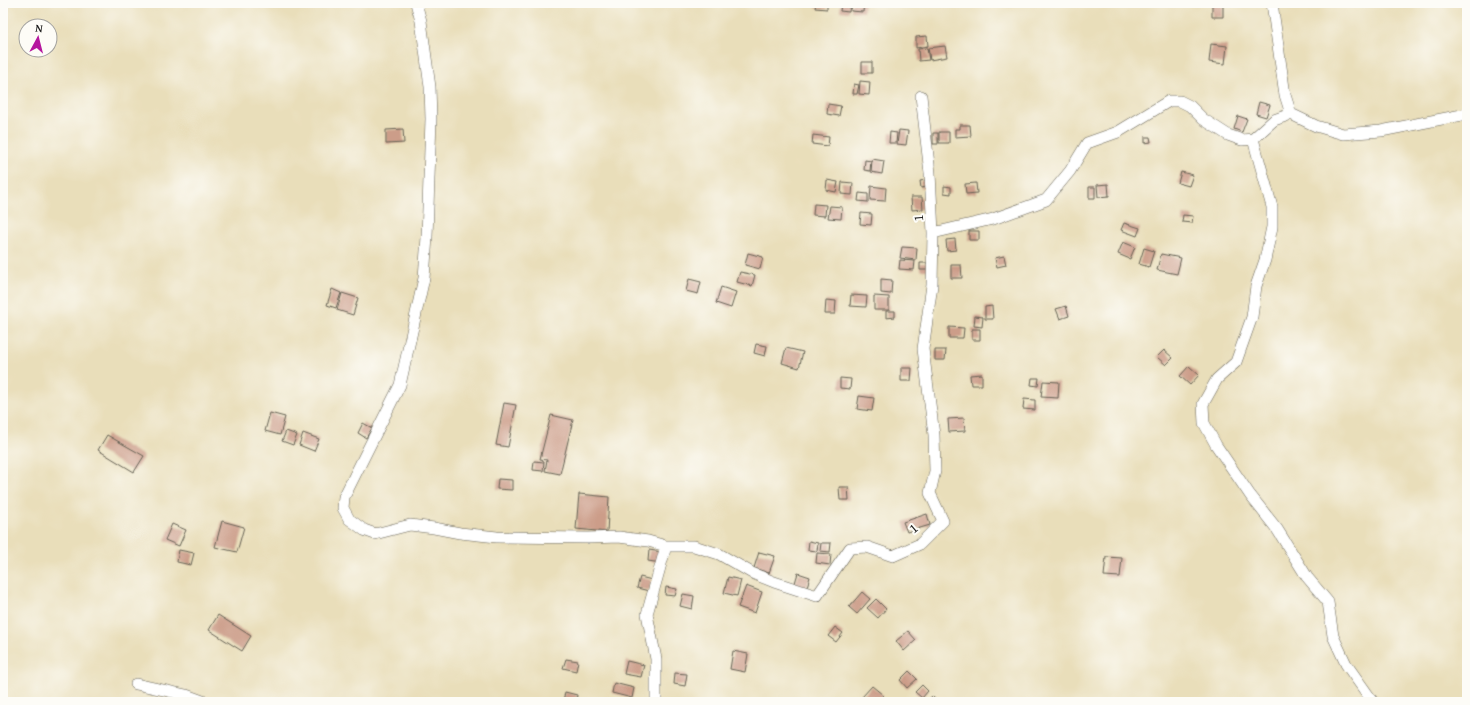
<svg xmlns="http://www.w3.org/2000/svg" width="1470" height="705" viewBox="0 0 1470 705" font-family="'Gentium Book Plus',serif">
  <style>
    .building { fill: #cc9d89 }
    .lines { fill: none; stroke-linecap: round; stroke-linejoin: round }
    .street-casing { stroke: #646053; stroke-width: 12 }
    .street { stroke: #fff; stroke-width: 11 }
    .labels { text-anchor: middle; stroke-width: 4; stroke-linejoin: round; paint-order: stroke }
    .street-label { font-size: 14px; fill: #1c1c1c; stroke: #fdfcf7 }
  </style>
  <rect width="100%" height="100%" fill="#fdfcf7"/>
  <filter id="ink" filterUnits="userSpaceOnUse"><feTurbulence type="fractalNoise" baseFrequency=".025" numOctaves="2"/><feDisplacementMap in="SourceGraphic" scale="8" xChannelSelector="R" yChannelSelector="G"/><feConvolveMatrix kernelMatrix="1 2 1 2 8 2 1 2 1" color-interpolation-filters="sRGB"/></filter>
  <filter id="wash" filterUnits="userSpaceOnUse"><feTurbulence type="fractalNoise" baseFrequency=".012" numOctaves="4" result="noise"/><feDisplacementMap in="SourceGraphic" scale="16" xChannelSelector="R" yChannelSelector="G"/><feGaussianBlur stdDeviation="0.9" result="paint"/><feColorMatrix in="noise" values="0 0 0 0 0 0 0 0 0 0 0 0 0 0 0 0 0 1.4 0 .05"/><feComposite in="paint" operator="in"/></filter>
  <g filter="url(#wash)">
    <rect width="100%" height="100%" fill="#e9deba"/>
    <g id="blocks">
      <path class="building" d="M 816,3 L 827,3 L 827,9 L 815,8 Z
        M 841,3 L 850,3 L 849,12 L 840,11 Z
        M 852,3 L 864,3 L 863,12 L 851,11 Z
        M 1212,3 L 1223,3 L 1223,17 L 1212,17 Z
        M 927,36 L 928,46 L 916,48 L 916,37 Z
        M 1211,44 L 1227,46 L 1225,64 L 1209,62 Z
        M 945,46 L 947,57 L 930,60 L 928,48 Z
        M 927,48 L 929,60 L 919,61 L 918,49 Z
        M 862,62 L 872,62 L 872,73 L 862,73 Z
        M 860,81 L 870,82 L 869,95 L 859,94 Z
        M 854,84 L 859,85 L 857,94 L 853,94 Z
        M 1259,102 L 1270,105 L 1266,117 L 1256,114 Z
        M 828,104 L 841,106 L 839,116 L 827,114 Z
        M 1238,116 L 1247,119 L 1242,132 L 1234,129 Z
        M 960,125 L 970,125 L 971,136 L 955,137 L 955,129 L 960,129 Z
        M 403,129 L 404,143 L 386,144 L 386,130 Z
        M 899,130 L 908,131 L 906,145 L 897,144 Z
        M 890,132 L 897,133 L 896,143 L 889,143 Z
        M 939,132 L 949,132 L 949,143 L 939,143 Z
        M 933,133 L 938,133 L 938,144 L 933,144 Z
        M 813,135 L 829,137 L 828,146 L 812,144 Z
        M 1145,137 L 1150,137 L 1151,142 L 1145,143 Z
        M 872,159 L 884,161 L 882,174 L 871,172 Z
        M 865,160 L 871,161 L 870,171 L 864,170 Z
        M 1181,172 L 1193,175 L 1189,186 L 1178,183 Z
        M 827,180 L 838,182 L 836,192 L 826,190 Z
        M 926,180 L 927,187 L 921,188 L 920,181 Z
        M 842,182 L 853,183 L 852,195 L 841,194 Z
        M 976,183 L 977,193 L 966,194 L 965,184 Z
        M 1108,184 L 1109,196 L 1098,197 L 1097,185 Z
        M 871,186 L 886,188 L 885,201 L 870,200 Z
        M 944,186 L 951,187 L 951,194 L 944,193 Z
        M 1089,187 L 1095,187 L 1095,198 L 1089,198 Z
        M 859,193 L 868,194 L 868,202 L 858,201 Z
        M 911,197 L 922,197 L 923,209 L 912,210 Z
        M 814,204 L 826,205 L 825,216 L 813,215 Z
        M 830,206 L 842,207 L 841,219 L 828,218 Z
        M 861,213 L 872,214 L 871,225 L 860,224 Z
        M 1183,215 L 1193,216 L 1192,223 L 1182,222 Z
        M 1124,223 L 1140,228 L 1137,236 L 1121,230 Z
        M 969,231 L 979,231 L 979,240 L 969,240 Z
        M 955,239 L 956,250 L 947,251 L 946,240 Z
        M 1123,242 L 1135,247 L 1130,259 L 1118,254 Z
        M 902,247 L 917,248 L 916,260 L 900,258 Z
        M 1144,248 L 1154,251 L 1149,267 L 1139,264 Z
        M 748,253 L 763,257 L 760,269 L 745,265 Z
        M 1161,254 L 1181,258 L 1177,274 L 1157,270 Z
        M 1004,256 L 1006,265 L 997,267 L 995,258 Z
        M 900,260 L 915,261 L 914,270 L 899,269 Z
        M 920,263 L 930,263 L 930,270 L 920,270 Z
        M 951,265 L 961,265 L 962,278 L 951,278 Z
        M 740,272 L 755,275 L 752,286 L 737,282 Z
        M 689,279 L 701,282 L 698,294 L 686,291 Z
        M 881,279 L 892,280 L 891,294 L 881,293 Z
        M 721,287 L 736,292 L 731,308 L 716,303 Z
        M 332,289 L 341,293 L 336,308 L 327,305 Z
        M 342,293 L 358,298 L 353,315 L 337,310 Z
        M 851,295 L 867,296 L 866,307 L 850,306 Z
        M 874,296 L 889,297 L 889,310 L 874,310 Z
        M 826,300 L 836,301 L 835,314 L 825,314 Z
        M 992,306 L 993,319 L 985,319 L 985,307 Z
        M 1066,306 L 1069,316 L 1060,319 L 1056,309 Z
        M 886,311 L 895,311 L 895,317 L 886,318 Z
        M 975,316 L 983,317 L 982,327 L 974,326 Z
        M 949,327 L 964,328 L 963,338 L 949,338 Z
        M 972,329 L 980,329 L 980,340 L 972,340 Z
        M 756,344 L 767,346 L 765,356 L 754,353 Z
        M 786,348 L 803,352 L 799,368 L 782,363 Z
        M 935,350 L 946,350 L 945,360 L 935,360 Z
        M 1164,350 L 1173,358 L 1166,365 L 1157,357 Z
        M 1189,366 L 1199,375 L 1190,385 L 1180,376 Z
        M 901,368 L 912,368 L 911,381 L 901,381 Z
        M 982,374 L 982,385 L 971,385 L 970,375 Z
        M 840,378 L 851,379 L 850,389 L 840,388 Z
        M 1032,378 L 1039,378 L 1038,386 L 1031,385 Z
        M 1043,381 L 1059,382 L 1058,398 L 1041,397 Z
        M 859,396 L 874,398 L 872,411 L 857,409 Z
        M 1024,399 L 1035,400 L 1035,410 L 1023,409 Z
        M 504,403 L 516,405 L 508,447 L 496,445 Z
        M 270,413 L 285,417 L 280,435 L 265,431 Z
        M 551,415 L 573,420 L 560,474 L 545,471 L 547,460 L 540,459 Z
        M 964,418 L 965,431 L 949,432 L 948,419 Z
        M 363,423 L 372,428 L 366,438 L 358,433 Z
        M 286,431 L 297,435 L 293,445 L 282,441 Z
        M 303,433 L 319,439 L 314,451 L 299,445 Z
        M 107,435 L 144,456 L 134,472 L 98,450 Z
        M 534,461 L 544,462 L 543,471 L 533,470 Z
        M 498,479 L 512,480 L 512,490 L 497,489 Z
        M 839,487 L 848,487 L 849,500 L 840,500 Z
        M 579,494 L 609,497 L 607,532 L 576,529 Z
        M 927,514 L 930,525 L 907,532 L 903,522 Z
        M 222,521 L 244,527 L 237,552 L 215,547 Z
        M 172,524 L 186,530 L 179,546 L 165,540 Z
        M 809,541 L 818,543 L 817,551 L 808,550 Z
        M 821,543 L 831,543 L 830,552 L 820,551 Z
        M 179,550 L 194,553 L 191,565 L 177,562 Z
        M 649,550 L 662,552 L 661,563 L 648,561 Z
        M 759,552 L 775,556 L 769,573 L 754,568 Z
        M 817,553 L 831,554 L 830,565 L 816,563 Z
        M 1106,557 L 1122,558 L 1120,577 L 1104,576 Z
        M 798,573 L 810,577 L 806,590 L 794,586 Z
        M 640,577 L 652,580 L 649,591 L 637,588 Z
        M 728,577 L 741,580 L 737,596 L 724,593 Z
        M 746,586 L 762,592 L 755,613 L 738,607 Z
        M 666,587 L 677,589 L 675,596 L 665,595 Z
        M 862,592 L 870,599 L 857,614 L 849,607 Z
        M 683,594 L 694,596 L 692,609 L 680,606 Z
        M 876,599 L 886,609 L 878,618 L 867,608 Z
        M 218,615 L 251,636 L 242,651 L 209,630 Z
        M 835,627 L 843,633 L 836,642 L 828,636 Z
        M 908,631 L 916,640 L 904,651 L 896,641 Z
        M 733,651 L 748,654 L 745,672 L 730,669 Z
        M 566,659 L 578,661 L 576,671 L 563,668 Z
        M 627,661 L 644,665 L 641,677 L 624,674 Z
        M 909,671 L 917,679 L 907,688 L 900,680 Z
        M 675,673 L 687,674 L 685,686 L 674,684 Z
        M 614,683 L 634,688 L 632,698 L 612,693 Z
        M 922,685 L 928,691 L 922,698 L 915,692 Z
        M 872,686 L 883,695 L 877,702 L 868,702 L 862,697 Z
        M 565,692 L 577,695 L 576,702 L 563,701 Z
        M 932,696 L 938,702 L 926,702 Z"/>
    </g>
  </g>
  <g filter="url(#ink)">
    <use href="#blocks" fill-opacity="0" stroke="#646053" stroke-width="1"/>
    <g class="lines">
      <defs>
        <path id="street" d="M 416,3 L 421,21 L 430,87 L 431,119 L 427,237 L 424,278 L 400,385 L 344,497 L 343,508 L 349,519 L 364,530 L 375,534 L 410,525 L 434,528 L 460,533 L 497,537 L 588,538 L 619,537 L 648,541 L 666,546
          M 1272,3 L 1285,95 L 1291,114 L 1316,126 L 1343,134 L 1381,131 L 1467,114
          M 1253,139 L 1272,207 L 1272,227 L 1265,260 L 1256,286 L 1252,317 L 1236,362 L 1217,379 L 1203,404 L 1204,423 L 1216,445 L 1250,495 L 1277,529 L 1307,577 L 1328,602 L 1333,636 L 1346,664 L 1373,702
          M 933,233 L 993,219 L 1046,200 L 1070,171 L 1087,143 L 1118,132 L 1169,101 L 1180,101 L 1190,106 L 1203,119 L 1228,135 L 1242,140 L 1253,139 L 1274,120 L 1291,114
          M 136,684 L 186,695 L 205,702
          M 656,702 L 656,659 L 647,614 L 666,546 L 694,546 L 719,554 L 752,573 L 774,582 L 817,596 L 850,548 L 867,547 L 893,556 L 920,544 L 943,521 L 930,493 L 935,471 L 934,435 L 923,349 L 932,285 L 933,233 L 930,173 L 921,96"/>
      </defs>
      <use href="#street" class="street-casing"/>
      <use href="#street" class="street"/>
    </g>
  </g>
  <g class="labels">
    <g class="street-label">
      <text transform="translate(918 218) rotate(-94)" y="5">1</text>
      <text transform="translate(913 528) rotate(-40)" y="5">1</text>
    </g>
  </g>
  <rect width="1470" height="705" fill="none" stroke="#fdfcf7" stroke-width="16"/>
  <g transform="translate(38 38) rotate(7)"><circle r="19" fill="#fdfcf7" stroke="#a3a29f"/>
  <path d="M0-3L7 15L0 10L-7 15Z" fill="#b5179e"/>
  <text y="-6" font-size="11" font-weight="bold" text-anchor="middle" fill="#1c1c1c">N</text>
  </g>
</svg>
